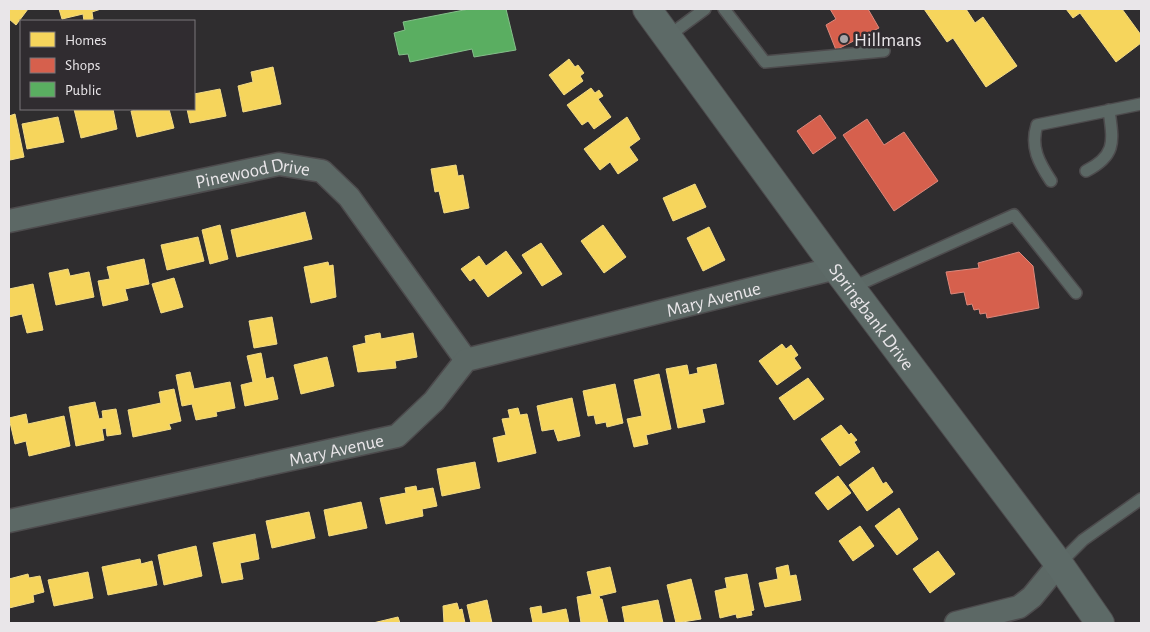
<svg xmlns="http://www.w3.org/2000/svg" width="1150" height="632" viewBox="0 0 1150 632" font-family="'Alegreya Sans',sans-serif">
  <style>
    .homes { fill: #f6d55c; stroke: #f2da86 }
    .shops { fill: #d6604d; stroke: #dc887c }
    .public { fill: #5aae61; stroke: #85bf8a }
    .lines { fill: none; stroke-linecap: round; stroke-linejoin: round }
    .service-casing { stroke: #4d4b4d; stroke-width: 14 }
    .minor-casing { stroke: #4d4b4d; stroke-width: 25 }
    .secondary-casing { stroke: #4d4b4d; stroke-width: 30 }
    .service { stroke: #5c6865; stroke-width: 11 }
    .minor { stroke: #5c6865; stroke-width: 22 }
    .secondary { stroke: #5d6a67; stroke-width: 28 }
    .poi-dot { fill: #a8a5a8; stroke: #302c30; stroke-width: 2 }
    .labels { text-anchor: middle; stroke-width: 5; stroke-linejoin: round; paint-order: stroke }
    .poi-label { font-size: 19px; fill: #e9e6e9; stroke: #302c30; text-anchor: start }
    .street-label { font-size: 19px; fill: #e9e6e9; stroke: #302c30 }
  </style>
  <rect width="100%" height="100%" fill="#2f2d2f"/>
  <path class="homes" d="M 9,9 L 28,9 L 16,25 L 9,19 Z
    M 59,9 L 101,9 L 92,12 L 93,19 L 84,21 L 83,14 L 62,19 Z
    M 924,9 L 966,9 L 975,23 L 983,17 L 1017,66 L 986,87 L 953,38 L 947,42 Z
    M 1066,9 L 1122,9 L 1141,35 L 1141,43 L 1116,62 L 1080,13 L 1073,18 Z
    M 569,59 L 575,67 L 578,65 L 584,73 L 580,76 L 583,81 L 564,95 L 549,75 Z
    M 273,67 L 281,104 L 243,112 L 238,86 L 253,82 L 251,72 Z
    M 591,88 L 595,93 L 599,90 L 603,96 L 598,99 L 611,117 L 594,129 L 588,121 L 582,125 L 567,105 Z
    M 220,89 L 226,116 L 190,123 L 187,109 L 194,109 L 194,94 Z
    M 74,109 L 113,109 L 117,129 L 81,138 Z
    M 142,109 L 169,109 L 174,128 L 137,137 L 131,111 Z
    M 15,114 L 24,157 L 10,160 L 9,116 Z
    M 58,117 L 64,142 L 27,149 L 22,124 Z
    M 627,117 L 640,139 L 629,147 L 638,160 L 618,174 L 610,162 L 600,170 L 584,149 Z
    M 456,165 L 458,176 L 463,175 L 469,208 L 444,213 L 439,191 L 435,192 L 431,169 Z
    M 695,184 L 706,207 L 673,221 L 663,198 Z
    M 305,212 L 312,239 L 237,257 L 231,230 Z
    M 220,225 L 228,259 L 210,264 L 202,230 Z
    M 603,225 L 626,257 L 604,273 L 581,241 Z
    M 709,227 L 725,260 L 703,271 L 687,238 Z
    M 198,237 L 204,261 L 167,270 L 161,245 Z
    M 541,243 L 562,274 L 542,286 L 522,255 Z
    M 506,251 L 522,273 L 488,297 L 474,278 L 470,281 L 461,269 L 479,256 L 486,266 Z
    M 144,259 L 149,284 L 125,289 L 128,300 L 103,306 L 98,281 L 110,279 L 107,267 Z
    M 328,262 L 329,266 L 333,265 L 336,297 L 311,303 L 304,267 Z
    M 68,269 L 70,276 L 89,272 L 94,297 L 56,305 L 49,273 Z
    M 174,278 L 183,307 L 161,313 L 152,284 Z
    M 33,284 L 43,330 L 27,333 L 22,314 L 9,317 L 9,289 Z
    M 272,317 L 277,344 L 254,348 L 249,321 Z
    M 380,333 L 381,339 L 413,333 L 417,357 L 395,361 L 396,368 L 358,372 L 353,346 L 366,343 L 365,336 Z
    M 782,344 L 786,349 L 791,345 L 798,355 L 794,358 L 801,368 L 777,385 L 759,361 Z
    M 261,353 L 266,379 L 273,377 L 278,399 L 245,406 L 241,385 L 253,382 L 247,356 Z
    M 327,357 L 334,386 L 301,394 L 294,365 Z
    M 716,364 L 724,404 L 702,409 L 705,422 L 678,428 L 666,369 L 687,365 L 689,375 L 698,373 L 697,368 Z
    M 190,372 L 194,389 L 230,382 L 235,408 L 216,412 L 217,416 L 196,420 L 192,404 L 182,406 L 176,375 Z
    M 659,374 L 671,429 L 646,435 L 648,444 L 634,447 L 627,419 L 642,416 L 634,380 Z
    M 808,378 L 824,399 L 794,420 L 779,398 Z
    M 615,384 L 623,423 L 607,427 L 606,422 L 596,424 L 594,415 L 588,416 L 583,391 Z
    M 174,389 L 181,421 L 169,424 L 171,429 L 133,437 L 128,410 L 161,403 L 159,392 Z
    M 572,398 L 580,436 L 558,441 L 554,429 L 542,431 L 537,406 Z
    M 95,402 L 99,419 L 103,418 L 102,411 L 116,409 L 121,434 L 107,436 L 106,428 L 102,429 L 104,440 L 76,446 L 69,407 Z
    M 518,408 L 520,415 L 527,414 L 536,453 L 498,462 L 493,438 L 506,435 L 502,419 L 510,418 L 508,410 Z
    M 26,414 L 28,424 L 64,416 L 70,446 L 29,456 L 26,441 L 15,444 L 9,418 Z
    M 841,425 L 849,435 L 851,433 L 857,440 L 854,442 L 860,452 L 840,466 L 821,439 Z
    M 475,462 L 480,488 L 442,496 L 437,469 Z
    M 873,467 L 883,484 L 886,482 L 893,492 L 867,511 L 849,485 Z
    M 838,476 L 851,493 L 828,510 L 815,493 Z
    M 416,486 L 417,491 L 433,488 L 437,506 L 422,509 L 423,516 L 386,524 L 380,498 L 406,493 L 405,488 Z
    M 361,502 L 367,528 L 329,536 L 324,510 Z
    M 899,508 L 918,539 L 897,555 L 875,526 Z
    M 309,512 L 315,538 L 272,548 L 266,521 Z
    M 860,526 L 874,546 L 853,561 L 839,541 Z
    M 255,534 L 259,559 L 240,563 L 243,579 L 222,583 L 213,543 Z
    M 196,546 L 202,576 L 164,585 L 158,555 Z
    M 938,551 L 955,574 L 930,593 L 913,569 Z
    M 140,559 L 141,564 L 152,561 L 157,585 L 108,595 L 102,567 Z
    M 788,565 L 790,576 L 796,575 L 801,600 L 765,607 L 759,583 L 778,579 L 776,568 Z
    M 610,567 L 616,592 L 599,596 L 600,599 L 602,599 L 608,623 L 581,623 L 577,597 L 592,594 L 587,572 Z
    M 88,572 L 93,598 L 54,606 L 48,580 Z
    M 28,574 L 29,578 L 40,576 L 44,592 L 33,595 L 34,602 L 9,608 L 9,579 Z
    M 747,574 L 754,610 L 751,611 L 752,615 L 737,618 L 736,614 L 720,618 L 715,591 L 727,588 L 725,578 Z
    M 691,579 L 701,619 L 676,623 L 667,585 Z
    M 487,600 L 492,623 L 471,623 L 467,605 Z
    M 658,600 L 663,623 L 625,623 L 622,607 Z
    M 457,603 L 459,610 L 462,609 L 465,623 L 444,623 L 443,606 Z
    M 541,606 L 542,614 L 566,609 L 569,623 L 533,623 L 530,608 Z
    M 398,617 L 400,623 L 373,623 Z"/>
  <path class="shops" d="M 830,9 L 868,9 L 879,28 L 836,50 L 826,25 L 836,19 Z
    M 820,115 L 836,138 L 813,154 L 797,131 Z
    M 867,119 L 884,145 L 904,132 L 938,181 L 894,211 L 843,135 Z
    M 1019,252 L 1033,266 L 1039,308 L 987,318 L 986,313 L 980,314 L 979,309 L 974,310 L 972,304 L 967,305 L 964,292 L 951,294 L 946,272 L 979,268 L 978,263 Z"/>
  <path class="public" d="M 469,9 L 506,9 L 516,50 L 474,57 L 472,49 L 410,62 L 408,54 L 399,55 L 394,33 L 405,30 L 403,22 Z"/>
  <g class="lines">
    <defs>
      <path id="service" d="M 724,9 L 765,62 L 884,51
        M 667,37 L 705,9
        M 1086,171 C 1117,155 1113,141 1109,110
        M 1051,181 C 1039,163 1030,147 1037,125 L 1141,104
        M 851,288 L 1014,215 L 1076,293
        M 1059,564 L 1083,540 L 1141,499"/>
      <g id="minor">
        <path id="s1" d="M 9,221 L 279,164 L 322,171 L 349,197 L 466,360"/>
        <path id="s2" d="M 9,521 L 397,436 L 434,401 L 466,360 L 836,268"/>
        <path d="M 956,623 L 1019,607 L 1032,597 L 1059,564"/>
      </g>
      <g id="secondary">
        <path id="s3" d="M 647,9 L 836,268 L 1059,564 L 1100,623"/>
      </g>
    </defs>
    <use href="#service" class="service-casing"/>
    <use href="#minor" class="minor-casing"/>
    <use href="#secondary" class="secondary-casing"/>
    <use href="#service" class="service"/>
    <use href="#minor" class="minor"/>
    <use href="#secondary" class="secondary"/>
  </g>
  <circle class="poi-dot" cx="844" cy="39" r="5"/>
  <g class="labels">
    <g class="poi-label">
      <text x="854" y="46">Hillmans</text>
    </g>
    <g class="street-label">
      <text dy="7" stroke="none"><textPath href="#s1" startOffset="249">Pinewood Drive</textPath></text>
      <text dy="7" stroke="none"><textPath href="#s2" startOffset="755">Mary Avenue</textPath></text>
      <text dy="7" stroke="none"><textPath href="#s3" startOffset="381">Springbank Drive</textPath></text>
      <text dy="7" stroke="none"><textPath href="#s2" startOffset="335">Mary Avenue</textPath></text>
    </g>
  </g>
  <rect width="1150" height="632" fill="none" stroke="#e9e6e9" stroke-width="20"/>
  <rect x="20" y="20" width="175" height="90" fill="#302c30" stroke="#7a767a"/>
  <rect x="30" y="32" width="25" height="15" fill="#f6d55c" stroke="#7a767a"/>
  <text x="65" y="45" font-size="15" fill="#e9e6e9">Homes</text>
  <rect x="30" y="58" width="25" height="15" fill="#d6604d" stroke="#7a767a"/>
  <text x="65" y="70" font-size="15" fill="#e9e6e9">Shops</text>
  <rect x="30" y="82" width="25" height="15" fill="#5aae61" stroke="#7a767a"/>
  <text x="65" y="95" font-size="15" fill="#e9e6e9">Public</text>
</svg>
